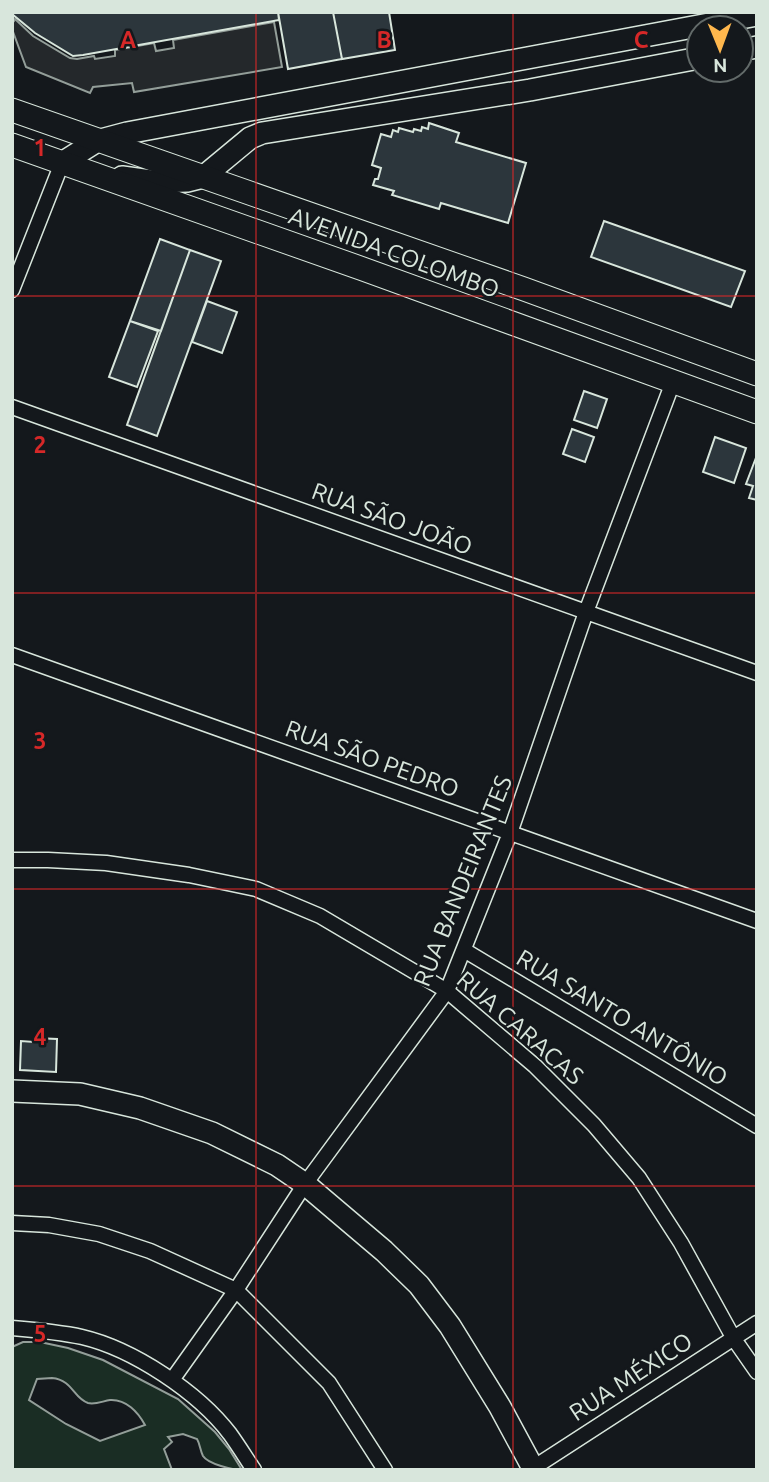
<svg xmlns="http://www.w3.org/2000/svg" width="769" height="1482" viewBox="0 0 769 1482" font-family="Ubuntu,sans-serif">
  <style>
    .green { fill: #1a2d24; stroke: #939e99; stroke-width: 2; fill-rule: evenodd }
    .parking { fill: #24282b; stroke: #939e99; stroke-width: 2 }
    .building { fill: #2c363c; stroke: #d8e6dc; stroke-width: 2 }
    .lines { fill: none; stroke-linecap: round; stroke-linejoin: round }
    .street-casing { stroke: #d8e6dc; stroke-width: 17 }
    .secondary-casing { stroke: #d8e6dc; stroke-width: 24 }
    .primary-casing { stroke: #d8e6dc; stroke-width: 25 }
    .street { stroke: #14181c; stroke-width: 14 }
    .secondary { stroke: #14181c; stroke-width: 21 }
    .primary { stroke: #14181c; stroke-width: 23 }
    .grid { fill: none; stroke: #d62828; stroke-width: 2; stroke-opacity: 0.55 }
    .labels { text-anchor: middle; stroke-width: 5; stroke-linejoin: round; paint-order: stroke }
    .street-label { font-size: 24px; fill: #d8e6dc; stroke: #14181c }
    .grid-label { font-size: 23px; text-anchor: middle; font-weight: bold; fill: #d62828; stroke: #14181c; stroke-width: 5; stroke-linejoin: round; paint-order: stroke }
  </style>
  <rect width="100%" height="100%" fill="#14181c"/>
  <path class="green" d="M 23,1342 L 40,1342 L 68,1348 L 103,1360 L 178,1399 L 215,1432 L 229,1449 L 242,1470 C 233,1470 208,1464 203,1456 C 200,1450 200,1444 197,1439 L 183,1434 L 168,1437 L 172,1442 L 164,1449 L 172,1470 L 12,1470 L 12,1347 ZM 52,1378 C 73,1380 73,1398 88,1403 C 95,1405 103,1401 110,1400 C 126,1399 138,1412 145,1425 L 100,1441 L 66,1424 L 29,1400 L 37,1379 Z"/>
  <path class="parking" d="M 15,19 L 33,36 L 70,58 L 77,59 L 94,56 L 95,59 L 115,56 L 115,50 L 154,43 L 156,51 L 174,48 L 173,40 L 274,22 L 282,67 L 134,92 L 132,83 L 93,87 L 90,93 L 26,67 L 12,29 L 12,20 L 14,21 Z"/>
  <path class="building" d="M 12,12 L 278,12 L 279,20 L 83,55 L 73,56 L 35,33 L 12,14 Z
    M 278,12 L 333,12 L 342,59 L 288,69 Z
    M 333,12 L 389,12 L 395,50 L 342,59 Z
    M 429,123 L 459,133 L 456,142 L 526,163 L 508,223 L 441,203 L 439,209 L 392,195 L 394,191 L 373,185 L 375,179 L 378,179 L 381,168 L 372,165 L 381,134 L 391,137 L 393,130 L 398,132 L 399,128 L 413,132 L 414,129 L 421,131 L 422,127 L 428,129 Z
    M 604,221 L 745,271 L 731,307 L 591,257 Z
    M 160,239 L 190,250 L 161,331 L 130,321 Z
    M 190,250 L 221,261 L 157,436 L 127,425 Z
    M 207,301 L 237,312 L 222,353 L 192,342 Z
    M 130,321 L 158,331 L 137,387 L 109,377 Z
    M 584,391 L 607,399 L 597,428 L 574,420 Z
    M 572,429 L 594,437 L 585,462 L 563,454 Z
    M 715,437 L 746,448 L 734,483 L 703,472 Z
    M 757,455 L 757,500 L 749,498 L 753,486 L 746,484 Z
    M 35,1038 L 57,1039 L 56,1072 L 20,1070 L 21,1041 L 34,1042 Z"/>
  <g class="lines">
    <defs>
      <path id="street" d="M 12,290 L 62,163
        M 12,407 L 757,673
        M 12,655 L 757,921
        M 12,860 L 48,860 L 106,863 L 189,875 L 256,889 L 320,916 L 447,991 L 535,1066 L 594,1125 L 639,1178 L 681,1243 L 734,1339 L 757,1372
        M 464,950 L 757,1126
        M 12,1223 L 49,1225 L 99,1234 L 150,1251 L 236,1290 L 329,1383 L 385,1470
        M 12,1328 C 36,1330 59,1332 82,1337 C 133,1349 198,1392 230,1434 C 238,1445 246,1458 254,1470
        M 172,1380 L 236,1290 L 305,1184 L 447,991 L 510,833 L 586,612 L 673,382
        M 530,1470 L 757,1323"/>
      <path id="secondary" d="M 741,50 L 757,47
        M 62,163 L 97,141 L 127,133 L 757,15
        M 122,177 L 158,182 L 187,181 L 203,177 L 250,138 L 262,133 L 530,90 L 699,58
        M 12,1091 L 80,1094 L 140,1108 L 212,1133 L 277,1165 L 305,1184 L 384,1251 L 419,1285 L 450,1326 L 500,1407 L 534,1470"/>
      <path id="primary" d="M 12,110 L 524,289 L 757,374
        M 12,145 L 363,269 L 757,412"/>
    </defs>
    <use href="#street" class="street-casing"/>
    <use href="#secondary" class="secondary-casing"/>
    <use href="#primary" class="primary-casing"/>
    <use href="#street" class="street"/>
    <use href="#secondary" class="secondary"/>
    <use href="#primary" class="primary"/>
  </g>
  <path class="grid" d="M 256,12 L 256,1470M 513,12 L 513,1470M 12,296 L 757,296M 12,593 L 757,593M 12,889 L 757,889M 12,1186 L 757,1186"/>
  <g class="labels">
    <g class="street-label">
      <text transform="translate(394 253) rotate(20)" y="8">AVENIDA COLOMBO</text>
      <text transform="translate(392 519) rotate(20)" y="8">RUA SÃO JOÃO</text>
      <text transform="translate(372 759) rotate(20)" y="8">RUA SÃO PEDRO</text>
      <text transform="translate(463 881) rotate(-68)" y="8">RUA BANDEIRANTES</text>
      <text transform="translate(622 1018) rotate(31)" y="8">RUA SANTO ANTÔNIO</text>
      <text transform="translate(520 1028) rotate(41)" y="8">RUA CARACAS</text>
      <text transform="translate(631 1377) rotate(-33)" y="8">RUA MÉXICO</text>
    </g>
  </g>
  <g class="grid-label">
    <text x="128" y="48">A</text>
    <text x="384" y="48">B</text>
    <text x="641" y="48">C</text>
    <text x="40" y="156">1</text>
    <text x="40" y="453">2</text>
    <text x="40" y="749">3</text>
    <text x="40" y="1045">4</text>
    <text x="40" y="1342">5</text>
  </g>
  <rect width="769" height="1482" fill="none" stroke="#d8e6dc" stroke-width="28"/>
  <g transform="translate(720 49) rotate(179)"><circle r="33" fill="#14181c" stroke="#626a69" stroke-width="2"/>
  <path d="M0-5L12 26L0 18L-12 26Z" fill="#ffb74d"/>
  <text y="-10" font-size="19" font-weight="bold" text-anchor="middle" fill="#d8e6dc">N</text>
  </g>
</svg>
